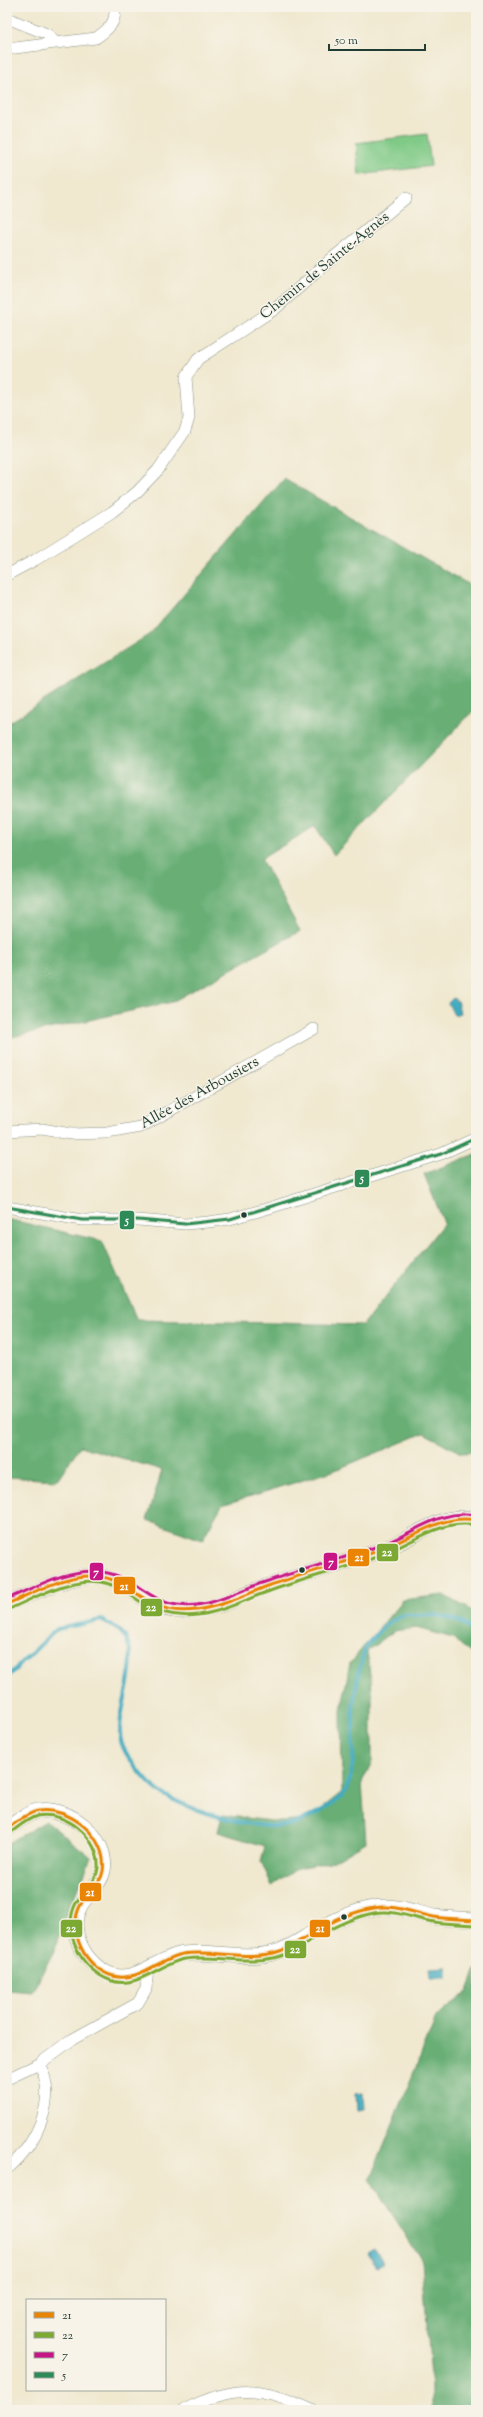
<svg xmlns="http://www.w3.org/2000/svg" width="483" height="2417" viewBox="0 0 483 2417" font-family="'Sorts Mill Goudy',serif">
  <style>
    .green { fill: #80ca87; stroke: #50845e }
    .forest { fill: #68ae74; stroke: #447654 }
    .water { fill: #42acc1; stroke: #30747a }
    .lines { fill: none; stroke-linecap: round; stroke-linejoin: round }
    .stream { stroke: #42acc1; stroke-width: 4 }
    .street-casing { stroke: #889282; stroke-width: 12 }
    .secondary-casing { stroke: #889282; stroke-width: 16 }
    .street { stroke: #fff; stroke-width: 11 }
    .secondary { stroke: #fff; stroke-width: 15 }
    .bus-1-casing { stroke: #f7f3e8; stroke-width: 6 }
    .bus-2-casing { stroke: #f7f3e8; stroke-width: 6 }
    .bus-3-casing { stroke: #f7f3e8; stroke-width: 6 }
    .bus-4-casing { stroke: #f7f3e8; stroke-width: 6 }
    .bus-1 { stroke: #e98405; stroke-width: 3 }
    .bus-2 { stroke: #7ba932; stroke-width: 3 }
    .bus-3 { stroke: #c71585; stroke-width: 3 }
    .bus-4 { stroke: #2e8b57; stroke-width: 3 }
    .bus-dot { fill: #1f3d34; stroke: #f7f3e8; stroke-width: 1.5 }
    .labels { text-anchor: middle; stroke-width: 3; stroke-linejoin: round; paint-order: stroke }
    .street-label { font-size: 15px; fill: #1f3d34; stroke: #f7f3e8 }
    .line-badge { stroke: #f7f3e8; stroke-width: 1.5 }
    .badge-label { font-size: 11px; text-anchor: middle; font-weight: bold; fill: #fff }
  </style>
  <rect width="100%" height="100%" fill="#f7f3e8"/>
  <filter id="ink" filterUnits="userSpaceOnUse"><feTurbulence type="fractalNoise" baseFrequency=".025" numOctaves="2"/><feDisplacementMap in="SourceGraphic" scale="8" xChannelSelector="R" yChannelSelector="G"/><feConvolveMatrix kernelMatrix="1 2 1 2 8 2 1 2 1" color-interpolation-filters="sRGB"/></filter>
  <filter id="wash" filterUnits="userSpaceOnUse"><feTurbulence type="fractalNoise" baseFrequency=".012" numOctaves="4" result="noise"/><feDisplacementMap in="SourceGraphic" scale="16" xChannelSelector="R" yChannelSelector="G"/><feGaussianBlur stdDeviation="0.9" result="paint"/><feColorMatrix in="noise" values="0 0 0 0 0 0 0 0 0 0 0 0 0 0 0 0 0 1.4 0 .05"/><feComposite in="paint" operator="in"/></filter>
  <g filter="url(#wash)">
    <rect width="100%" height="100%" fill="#f0e8cf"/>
    <path class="green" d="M 427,134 L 431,166 L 359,175 L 356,143 Z"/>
    <path class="forest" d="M 284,479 L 468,584 L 476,599 L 476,708 L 334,855 L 315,826 L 261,859 L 300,931 L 172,1002 L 7,1038 L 7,724 L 150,634 Z
      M 476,1154 L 476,1452 L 461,1453 L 424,1433 L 333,1471 L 222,1505 L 202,1540 L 147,1520 L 162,1470 L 80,1446 L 57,1480 L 7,1477 L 7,1219 L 102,1241 L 137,1320 L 363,1325 L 444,1223 L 424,1174 Z
      M 443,1595 L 476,1613 L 476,1658 L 453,1638 L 416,1628 L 394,1631 L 367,1651 L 372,1689 L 372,1762 L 362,1782 L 366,1842 L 334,1861 L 298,1868 L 272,1886 L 261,1861 L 265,1846 L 218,1832 L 222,1815 L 280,1822 L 308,1820 L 342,1793 L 341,1711 L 350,1663 L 403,1600 Z
      M 46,1821 L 91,1857 L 53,1953 L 32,1992 L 7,1990 L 7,1844 Z
      M 476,1969 L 476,2410 L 431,2410 L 431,2377 L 422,2261 L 370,2179 L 436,2018 L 468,1991 Z"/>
    <path class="water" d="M 453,998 L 457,1001 L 460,1013 L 454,1015 L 448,1003 Z
      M 447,1967 L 447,1978 L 430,1978 L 429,1968 Z
      M 363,2093 L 364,2110 L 357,2111 L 356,2094 Z
      M 374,2249 L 383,2262 L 377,2267 L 367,2253 Z"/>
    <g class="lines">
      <path class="stream" d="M 7,1677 L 57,1629 L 101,1620 C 107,1624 117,1627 121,1632 C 146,1657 114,1711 121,1741 C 124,1755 148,1784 160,1792 C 187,1810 261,1833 293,1824 C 303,1821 338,1803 343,1795 C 359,1769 351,1736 353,1708 C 354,1696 361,1658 366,1648 C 372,1636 388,1622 400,1616 C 406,1614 415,1615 421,1615 C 440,1614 463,1619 476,1634"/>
    </g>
  </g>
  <g filter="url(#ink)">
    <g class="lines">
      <defs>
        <path id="street" d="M 7,18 L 47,34 L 56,43
          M 7,49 L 96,38 C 109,29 116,23 115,7
          M 7,575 L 35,560 L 112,512 L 137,492 L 158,470 L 185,431 L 189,418 L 186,377 L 198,359 L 275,309 L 329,261 L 406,198
          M 7,1131 L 42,1129 L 71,1134 L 107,1133 L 141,1127 L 314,1029
          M 7,1207 L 82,1220 L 138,1220 L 185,1224 L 208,1222 L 230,1219 L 266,1209 L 441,1154 L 476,1138
          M 7,2079 L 39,2064 L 73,2039 L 138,2003 L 146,1989 L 148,1969
          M 7,2169 C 36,2145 59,2099 39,2064
          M 184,2410 C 233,2385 262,2386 312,2410"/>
        <path id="secondary" d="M 7,1604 C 33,1594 64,1576 93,1576 C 117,1576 133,1592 152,1603 C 172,1614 199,1612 220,1605 C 231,1602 240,1596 251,1592 C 296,1575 344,1565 389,1547 C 416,1536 444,1511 476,1520
          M 7,1829 C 16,1823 27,1813 38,1811 C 69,1806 109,1838 103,1871 C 100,1885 86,1894 80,1906 C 66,1932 86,1968 114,1976 C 138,1982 160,1957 184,1954 C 215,1950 249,1962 280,1951 C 291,1947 301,1940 311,1934 C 331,1922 351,1912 374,1908 C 395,1904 414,1913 434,1917 C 448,1919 462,1919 476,1920"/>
      </defs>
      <use href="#street" class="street-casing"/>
      <use href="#secondary" class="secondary-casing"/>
      <use href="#street" class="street"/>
      <use href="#secondary" class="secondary"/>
      <defs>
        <path id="bus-1" d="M 7,1604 C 36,1592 69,1571 102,1577 C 121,1580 135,1594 152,1603 C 170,1613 192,1612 211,1607 C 231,1603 249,1593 268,1586 C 305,1573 343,1564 380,1550 C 413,1538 440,1514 476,1520
          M 7,1829 C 16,1823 26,1813 38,1811 C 69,1806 108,1837 103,1871 C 101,1885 86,1893 80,1906 C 67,1932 85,1968 113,1976 C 138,1983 160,1958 183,1954 C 215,1949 248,1962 280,1951 C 291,1947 301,1940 311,1934 C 330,1922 351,1912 374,1908 C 395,1904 414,1913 434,1917 C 448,1919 462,1919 476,1920"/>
        <path id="bus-2" d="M 9,1609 C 37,1597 70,1577 101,1582 C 116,1584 128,1594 141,1602 C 163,1616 188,1619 213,1612 C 233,1607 251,1597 270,1591 C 306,1578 344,1569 379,1556 C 411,1544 440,1519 475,1525
          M 10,1833 C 18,1827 27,1819 37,1816 C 66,1810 100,1839 98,1868 C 97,1882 82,1891 76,1903 C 61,1932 81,1971 112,1981 C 138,1989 160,1963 185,1959 C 217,1954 249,1966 281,1956 C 293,1952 304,1944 315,1938 C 333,1927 353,1917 374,1913 C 395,1909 414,1919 434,1922 C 448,1924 462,1924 476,1925"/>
        <path id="bus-3" d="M 7,1599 C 36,1587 69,1567 102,1572 C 146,1578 151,1616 208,1603 C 229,1598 248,1587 268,1581 C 307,1568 347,1558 386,1543 C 417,1531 441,1509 476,1515"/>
        <path id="bus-4" d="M 7,1207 L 82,1220 L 138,1220 L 185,1224 L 230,1219 L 441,1154 L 476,1138"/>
      </defs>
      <use href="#bus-1" class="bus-1-casing"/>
      <use href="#bus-2" class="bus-2-casing"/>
      <use href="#bus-3" class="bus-3-casing"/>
      <use href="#bus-4" class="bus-4-casing"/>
      <use href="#bus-1" class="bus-1"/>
      <use href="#bus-2" class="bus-2"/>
      <use href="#bus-3" class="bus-3"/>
      <use href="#bus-4" class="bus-4"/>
    </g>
  </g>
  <g class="bus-dot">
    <circle cx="244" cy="1215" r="3.5"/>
    <circle cx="302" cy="1570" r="3.5"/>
    <circle cx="344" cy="1917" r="3.5"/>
  </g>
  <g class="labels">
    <g class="street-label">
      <text transform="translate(324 265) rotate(-39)" y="5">Chemin de Sainte-Agnès</text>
      <text transform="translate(199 1092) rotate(-29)" y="5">Allée des Arbousiers</text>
    </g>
  </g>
  <g class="line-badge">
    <rect x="354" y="1169" width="16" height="19" rx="4" fill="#2e8b57"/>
    <rect x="119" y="1210" width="16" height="20" rx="4" fill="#2e8b57"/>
    <rect x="376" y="1543" width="23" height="19" rx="4" fill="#7ba932"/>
    <rect x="347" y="1548" width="23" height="19" rx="4" fill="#e98405"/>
    <rect x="323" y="1552" width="15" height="19" rx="4" fill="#c71585"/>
    <rect x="89" y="1562" width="15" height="19" rx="4" fill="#c71585"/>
    <rect x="113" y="1576" width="23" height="19" rx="4" fill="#e98405"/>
    <rect x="140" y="1598" width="23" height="19" rx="4" fill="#7ba932"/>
    <rect x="79" y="1882" width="23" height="20" rx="4" fill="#e98405"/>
    <rect x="60" y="1919" width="23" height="19" rx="4" fill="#7ba932"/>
    <rect x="309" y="1919" width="22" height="19" rx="4" fill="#e98405"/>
    <rect x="284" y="1940" width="23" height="19" rx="4" fill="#7ba932"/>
  </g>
  <g class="badge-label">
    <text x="362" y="1182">5</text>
    <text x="127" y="1224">5</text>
    <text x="387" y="1556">22</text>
    <text x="359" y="1561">21</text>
    <text x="331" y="1566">7</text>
    <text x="96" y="1576">7</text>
    <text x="124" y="1590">21</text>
    <text x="151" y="1611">22</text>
    <text x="90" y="1896">21</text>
    <text x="71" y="1932">22</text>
    <text x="320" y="1932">21</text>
    <text x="295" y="1953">22</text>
  </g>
  <rect width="483" height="2417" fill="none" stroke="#f7f3e8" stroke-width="24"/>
  <rect x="26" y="2299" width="140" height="92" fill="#f7f3e8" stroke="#a1aaa0"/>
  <rect x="34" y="2312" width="20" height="6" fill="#e98405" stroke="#a1aaa0"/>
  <text x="62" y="2319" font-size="12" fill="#1f3d34">21</text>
  <rect x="34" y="2332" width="20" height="6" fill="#7ba932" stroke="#a1aaa0"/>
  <text x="62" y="2339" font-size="12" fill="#1f3d34">22</text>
  <rect x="34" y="2352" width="20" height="6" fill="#c71585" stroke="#a1aaa0"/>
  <text x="62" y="2359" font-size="12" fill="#1f3d34">7</text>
  <rect x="34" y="2372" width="20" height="6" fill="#2e8b57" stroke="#a1aaa0"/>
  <text x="62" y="2379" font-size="12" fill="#1f3d34">5</text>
  <path d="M329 44v6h96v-6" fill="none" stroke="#1f3d34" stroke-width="2"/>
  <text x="335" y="44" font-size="12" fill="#1f3d34" stroke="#f7f3e8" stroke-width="3" paint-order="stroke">50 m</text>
</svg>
